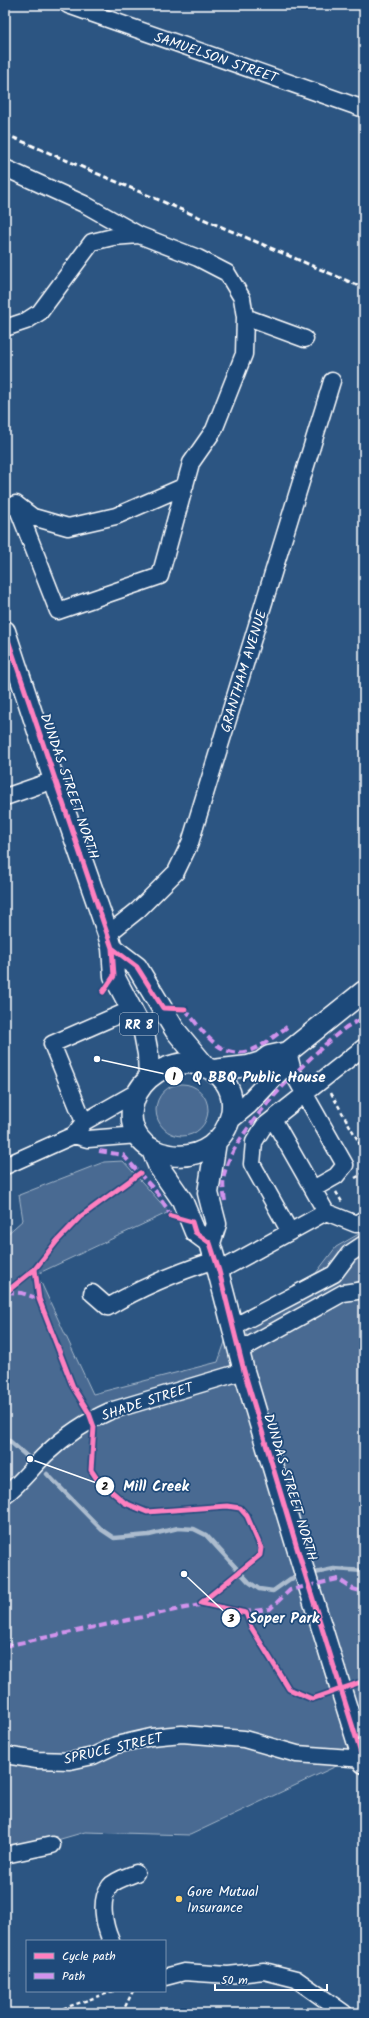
<svg xmlns="http://www.w3.org/2000/svg" width="369" height="2018" viewBox="0 0 369 2018" font-family="Kalam,sans-serif">
  <style>
    .green { fill: #486b92; stroke: #a4b5c8 }
    .lines { fill: none; stroke-linecap: round; stroke-linejoin: round }
    .stream { stroke: #acbcce; stroke-width: 4.5 }
    .minor-casing { stroke: #fff; stroke-width: 19 }
    .major-casing { stroke: #fff; stroke-width: 23 }
    .path { stroke: #fff; stroke-width: 2.5; stroke-dasharray: 4 3; stroke-linecap: butt }
    .minor { stroke: #1f4a7a; stroke-width: 16 }
    .major { stroke: #1f4a7a; stroke-width: 20 }
    .rail { stroke: #fff; stroke-width: 3; stroke-dasharray: 6 3; stroke-linecap: butt }
    .quiet { stroke: #d193ec; stroke-width: 4; stroke-dasharray: 8 4; stroke-linecap: butt }
    .cycleway-casing { stroke: #1f4a7a; stroke-width: 8 }
    .cycleway { stroke: #ff80c0; stroke-width: 5 }
    .poi-dot { fill: #ffd166; stroke: #1f4a7a; stroke-width: 1.5 }
    .labels { text-anchor: middle; stroke-width: 3.5; stroke-linejoin: round; paint-order: stroke }
    .shield { fill: #1f4a7a; stroke: #bcc9d7; stroke-width: 1 }
    .shield-label { font-size: 13px; font-weight: bold; fill: #fff }
    .street-label { font-size: 14px; fill: #fff; stroke: #1f4a7a }
    .poi-label { font-size: 14px; fill: #fff; stroke: #1f4a7a; text-anchor: start }
    .leader { fill: none; stroke: #fff; stroke-width: 1.5 }
    .callout-dot { fill: #fff; stroke: #1f4a7a; stroke-width: 1.5 }
    .mark-label { font-size: 12px; text-anchor: middle; font-weight: bold; fill: #111 }
    .callout-label { font-size: 15px; text-anchor: middle; font-weight: bold; fill: #fff; stroke: #1f4a7a; stroke-width: 3.5; stroke-linejoin: round; paint-order: stroke }
  </style>
  <rect width="100%" height="100%" fill="#2c5582"/>
  <filter id="ink" filterUnits="userSpaceOnUse"><feTurbulence type="fractalNoise" baseFrequency=".025" numOctaves="2"/><feDisplacementMap in="SourceGraphic" scale="8" xChannelSelector="R" yChannelSelector="G"/><feConvolveMatrix kernelMatrix="1 2 1 2 8 2 1 2 1" color-interpolation-filters="sRGB"/></filter>
  <g filter="url(#ink)">
    <path class="green" d="M156 1110a26 26 0 1 1 52 0a26 26 0 1 1-52 0Z
      M 123,1161 L 169,1212 L 37,1274 L 93,1394 L 218,1362 L 227,1336 L 255,1308 L 316,1273 L 336,1247 L 364,1231 L 364,1753 L 190,1835 L 85,1832 L 40,1845 L 5,1846 L 5,1236 L 23,1220 L 19,1195 L 104,1162 Z"/>
    <g class="lines">
      <path class="stream" d="M 5,1437 L 30,1459
        M 47,1474 L 102,1530 L 114,1538 L 149,1535 L 178,1528 L 194,1529 L 206,1535 L 249,1582 L 259,1589 L 273,1591 L 290,1579 L 301,1576
        M 310,1574 L 334,1569 L 364,1571"/>
      <defs>
        <path id="minor" d="M 68,5 L 364,109
          M 5,168 L 84,204 L 139,235
          M 245,317 L 305,339
          M 5,328 L 26,321 L 40,312 L 92,242 L 113,237 L 139,235 L 198,258 L 227,273 L 242,298 L 245,317 L 244,354 L 214,430 L 191,463 L 160,576 L 58,611 L 16,504 L 5,507
          M 16,504 L 33,517 L 68,527 L 116,516 L 185,486
          M 5,797 L 54,780
          M 108,934 L 138,910 L 176,872 L 190,843 L 332,381
          M 288,1052 L 294,1075 L 345,1165 L 336,1176 L 313,1189
          M 84,1122 L 52,1044 L 132,1009
          M 74,1135 L 88,1139 L 138,1135
          M 5,1166 L 74,1135 L 84,1122 L 137,1092
          M 326,1212 L 356,1224 L 364,1219
          M 290,1232 L 252,1164 L 254,1142 L 264,1126 L 364,1047
          M 219,1271 L 326,1212 L 273,1119
          M 92,1293 L 108,1307 C 142,1287 178,1272 215,1260
          M 233,1327 L 334,1274 L 349,1254 L 364,1244
          M 239,1351 L 343,1293 L 364,1290
          M 5,1495 C 21,1483 32,1467 46,1454 C 65,1436 87,1421 110,1411 L 244,1371
          M 5,1755 L 37,1760 L 70,1761 L 93,1756 L 116,1745 L 151,1737 L 182,1734 L 244,1739 L 297,1754 L 364,1759
          M 5,1855 L 52,1845
          M 111,1941 C 104,1925 99,1900 110,1886 C 115,1880 129,1876 136,1873
          M 165,1977 L 184,1972 L 228,1975 L 264,1971 L 296,1979 L 344,2013"/>
        <path id="major" d="M 5,631 L 54,780 L 108,934 L 112,948 L 114,976 L 144,1033 L 148,1054 L 149,1077
          M 112,948 L 137,967 L 175,1030 L 205,1066
          M 186,1063 C 261,1069 236,1165 170,1155 C 111,1146 123,1069 186,1063 Z
          M 213,1070 L 248,1066 L 261,1062 L 269,1056 L 288,1052 L 364,991
          M 231,1118 L 248,1104 L 280,1070 L 288,1052
          M 151,1148 L 159,1167 L 182,1200 L 195,1232 L 210,1243 L 215,1260 L 244,1371 L 301,1561 L 364,1763
          M 210,1243 L 216,1224 L 208,1193 L 216,1142"/>
      </defs>
      <use href="#minor" class="minor-casing"/>
      <use href="#major" class="major-casing"/>
      <path class="path" d="M 331,1093 L 364,1151
        M 355,1178 L 364,1173
        M 336,1192 L 342,1202
        M 50,2013 L 114,1991
        M 122,2013 L 133,1991"/>
      <use href="#minor" class="minor"/>
      <use href="#major" class="major"/>
      <path class="rail" d="M 5,134 L 364,288"/>
      <path class="quiet" d="M 185,1009 C 203,1031 222,1065 256,1048 C 267,1043 277,1034 287,1027
        M 99,1151 L 123,1155 L 159,1195 L 171,1216
        M 225,1201 C 223,1189 222,1179 226,1168 C 238,1127 311,1054 345,1028 C 351,1024 358,1021 364,1018
        M 6,1292 L 22,1293 L 39,1299
        M 243,1612 L 270,1609 L 290,1590 L 338,1579 L 353,1589 L 364,1592
        M 5,1646 L 204,1604"/>
      <defs>
        <path id="cycleway" d="M 5,631 L 112,948 L 114,976 L 103,992
          M 112,948 L 137,967 L 163,1008 L 185,1009
          M 171,1216 L 192,1222 L 195,1232 L 210,1243 L 219,1271 L 244,1371 L 301,1561 L 364,1763
          M 35,1269 L 39,1299 L 73,1387 L 89,1413 L 94,1427 L 91,1470 L 97,1479 L 125,1503 L 147,1512 L 227,1506 L 240,1508 L 247,1516 L 261,1548 L 260,1555 L 201,1603
          M 5,1293 L 35,1269 L 57,1241 L 80,1217 L 140,1173
          M 201,1603 L 246,1613 L 251,1627 L 289,1689 L 312,1699 L 364,1681"/>
      </defs>
      <use href="#cycleway" class="cycleway-casing"/>
      <use href="#cycleway" class="cycleway"/>
    </g>
  </g>
  <circle class="poi-dot" cx="179" cy="1899" r="4"/>
  <g class="labels">
    <rect class="shield" x="120" y="1013" width="38" height="22" rx="3"/>
    <g class="shield-label">
      <text x="139" y="1029">RR 8</text>
    </g>
    <g class="street-label">
      <text transform="translate(216 57) rotate(19)" y="5">SAMUELSON STREET</text>
      <text transform="translate(243 671) rotate(-73)" y="5">GRANTHAM AVENUE</text>
      <text transform="translate(70 786) rotate(71)" y="5">DUNDAS STREET NORTH</text>
      <text transform="translate(147 1401) rotate(-18)" y="5">SHADE STREET</text>
      <text transform="translate(291 1487) rotate(73)" y="5">DUNDAS STREET NORTH</text>
      <text transform="translate(113 1748) rotate(-13)" y="5">SPRUCE STREET</text>
    </g>
    <g class="poi-label">
      <text x="187" y="1896">Gore Mutual<tspan x="187" dy="16">Insurance</tspan></text>
    </g>
  </g>
  <path class="leader" d="M97 1059L174 1076M30 1459L105 1486M184 1574L231 1618"/>
  <g class="callout-dot">
    <circle cx="97" cy="1059" r="4"/>
    <circle cx="30" cy="1459" r="4"/>
    <circle cx="184" cy="1574" r="4"/>
    <circle cx="174" cy="1076" r="10"/>
    <circle cx="105" cy="1486" r="10"/>
    <circle cx="231" cy="1618" r="10"/>
  </g>
  <g class="mark-label">
    <text x="174" y="1080">1</text>
    <text x="105" y="1490">2</text>
    <text x="231" y="1622">3</text>
  </g>
  <g class="callout-label">
    <text x="259" y="1082">Q BBQ Public House</text>
    <text x="156" y="1491">Mill Creek</text>
    <text x="284" y="1623">Soper Park</text>
  </g>
  <rect width="369" height="2018" fill="none" stroke="#1f4a7a" stroke-width="20"/>
  <rect x="10" y="10" width="349" height="1998" fill="none" stroke="#fff" stroke-width="1.5" filter="url(#ink)"/>
  <rect x="26" y="1940" width="140" height="52" fill="#1f4a7a" stroke="#7992af"/>
  <rect x="34" y="1953" width="20" height="6" fill="#ff80c0" stroke="#7992af"/>
  <text x="62" y="1960" font-size="12" fill="#ffffff">Cycle path</text>
  <rect x="34" y="1973" width="20" height="6" fill="#d193ec" stroke="#7992af"/>
  <text x="62" y="1980" font-size="12" fill="#ffffff">Path</text>
  <path d="M215 1984v6h112v-6" fill="none" stroke="#ffffff" stroke-width="2"/>
  <text x="221" y="1984" font-size="12" fill="#ffffff" stroke="#1f4a7a" stroke-width="3" paint-order="stroke">50 m</text>
</svg>
